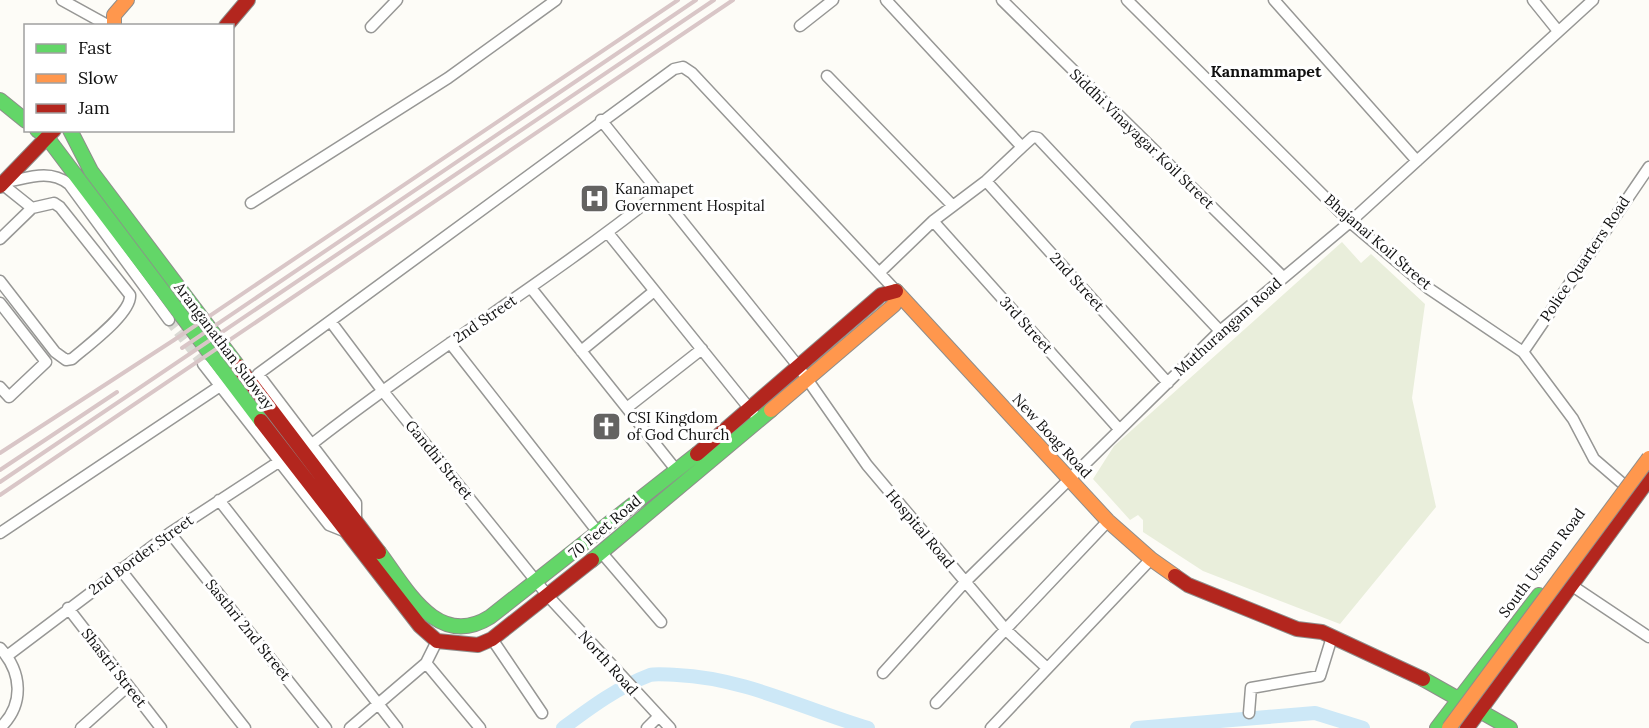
<svg xmlns="http://www.w3.org/2000/svg" width="1649" height="728" viewBox="0 0 1649 728" font-family="Lora,serif">
  <style>
    .cemetery { fill: #e9eedb }
    .lines { fill: none; stroke-linecap: round; stroke-linejoin: round }
    .canal { stroke: #cde8f7; stroke-width: 14 }
    .street-tunnel { stroke: #dad9d4; stroke-width: 10; stroke-dasharray: 10 5; stroke-linecap: butt }
    .street-casing { stroke: #979795; stroke-width: 13 }
    .fast-casing { stroke: #8e8d8b; stroke-width: 16 }
    .slow-casing { stroke: #8e8d8b; stroke-width: 16 }
    .jam-casing { stroke: #8e8d8b; stroke-width: 16 }
    .street { stroke: #fffffe; stroke-width: 10 }
    .fast { stroke: #63d668; stroke-width: 14 }
    .slow { stroke: #ff974d; stroke-width: 14 }
    .jam { stroke: #b3261e; stroke-width: 14 }
    .rail { stroke: #d9c6c7; stroke-width: 4 }
    .slow-bridge-casing { stroke: #8e8d8b; stroke-width: 16; stroke-linecap: butt }
    .slow-bridge { stroke: #ff974d; stroke-width: 14 }
    .labels { text-anchor: middle; stroke-width: 6; stroke-linejoin: round; paint-order: stroke }
    .street-label { font-size: 15px; fill: #111; stroke: #fff }
    .poi-label { font-size: 15px; fill: #111; stroke: #fff; text-anchor: start }
    .neighbourhood-label { font-size: 16px; font-weight: bold; fill: #111; stroke: #fff }
  </style>
  <rect width="100%" height="100%" fill="#fdfcf7"/>
  <path class="cemetery" d="M 1342,242 L 1361,263 L 1371,254 L 1425,304 L 1412,398 L 1436,507 L 1340,624 L 1203,571 L 1143,532 L 1143,520 L 1138,515 L 1130,520 L 1093,479 L 1114,446 Z"/>
  <g class="lines">
    <path class="canal" d="M 563,728 C 590,708 618,687 650,675 C 657,673 669,675 677,675 C 744,678 804,709 868,728
      M 1137,728 L 1315,713 L 1363,728"/>
    <path class="street-tunnel" d="M 169,320 L 203,364"/>
    <defs>
      <path id="street" d="M 62,0 L 109,26
        M 886,0 L 1022,147 L 1033,137 L 1038,138 L 1220,331
        M 1002,0 L 1283,277
        M 1127,0 L 1350,222 L 1428,288 L 1523,352 L 1573,419 L 1594,459 L 1623,484
        M 1274,0 L 1417,161
        M 1533,0 L 1558,31
        M 800,26 L 833,0
        M 371,27 L 397,0
        M 827,76 L 953,206
        M 601,120 L 798,366 L 867,465 L 1006,630 L 1047,668
        M 986,181 L 1168,383
        M 2,183 C 26,179 48,168 69,184 L 169,320
        M 251,203 L 448,78 L 556,0
        M 933,221 L 1119,429
        M 608,233 L 753,413
        M 0,239 L 32,208
        M 880,272 L 933,221 L 986,181 L 1022,147
        M 0,281 L 55,352 L 66,360 L 72,359 C 87,346 132,313 130,295 L 60,207 L 54,203 L 32,208 L 2,184
        M 531,288 L 677,471
        M 0,303 L 46,362 L 9,397 L 0,387
        M 331,322 L 382,390 L 548,596 L 670,728
        M 450,343 L 597,531
        M 581,351 L 653,292
        M 1523,352 L 1649,167
        M 203,364 L 329,525 L 344,531
        M 628,407 L 702,349
        M 312,444 C 424,356 546,282 657,194
        M 219,500 L 397,728
        M 356,521 L 356,503 L 258,374 L 674,69 L 683,67 L 692,73 L 896,291
        M 0,533 L 220,386
        M 170,533 L 326,728
        M 601,552 L 661,622
        M 120,569 L 245,728
        M 1571,585 L 1649,637
        M 68,608 L 161,728
        M 492,639 L 542,713
        M 0,648 C 22,672 25,704 0,728
        M 7,656 L 170,533 L 280,461
        M 426,663 L 480,728
        M 883,673 L 965,582 L 1220,331 L 1350,222 L 1593,0
        M 936,703 L 1108,521
        M 1249,713 L 1251,688 L 1320,676 L 1332,637
        M 81,728 L 128,686
        M 350,728 L 426,663 L 437,641
        M 647,728 L 658,717
        M 991,728 L 1151,559"/>
      <path id="fast" d="M 0,100 L 26,121
        M 37,130 L 46,136 L 261,421
        M 70,130 L 91,171 L 238,366
        M 379,552 C 406,588 437,650 490,617 L 697,454
        M 592,560 L 771,410
        M 1423,679 L 1510,728
        M 1437,728 L 1539,595"/>
      <path id="slow" d="M 114,26 L 114,15 L 127,0
        M 896,291 L 1108,521 L 1151,559 L 1175,576
        M 771,410 L 894,305 L 896,291"/>
      <path id="jam" d="M 226,26 L 248,0
        M 0,186 L 54,130
        M 238,366 L 379,552
        M 261,421 L 420,626 L 437,641 L 478,645 L 492,639 L 592,560
        M 697,454 L 881,295 L 896,291
        M 1175,576 L 1188,585 L 1297,629 L 1322,632 L 1423,679
        M 1467,728 L 1649,479"/>
    </defs>
    <use href="#street" class="street-casing"/>
    <use href="#fast" class="fast-casing"/>
    <use href="#slow" class="slow-casing"/>
    <use href="#jam" class="jam-casing"/>
    <use href="#street" class="street"/>
    <use href="#fast" class="fast"/>
    <use href="#slow" class="slow"/>
    <use href="#jam" class="jam"/>
    <path class="rail" d="M 182,348 L 696,0
      M 0,453 L 174,340 L 678,0
      M 0,470 L 117,392
      M 0,482 L 714,0
      M 0,495 L 733,0"/>
    <defs>
      <path id="slow-bridge" d="M 1449,728 L 1649,458"/>
    </defs>
    <use href="#slow-bridge" class="slow-bridge-casing"/>
    <use href="#slow-bridge" class="slow-bridge"/>
  </g>
  <defs>
    <symbol id="hospital-square" viewBox="-11 -11 22 22"><rect x="-9" y="-9" width="18" height="18" rx="4" fill="#646362" stroke="#fff"/><path d="M-5-5h3v3.5h4V-5h3V5h-3V1.5h-4V5h-3Z" fill="#fff"/></symbol>
    <symbol id="church-square" viewBox="-11 -11 22 22"><rect x="-9" y="-9" width="18" height="18" rx="4" fill="#646362" stroke="#fff"/><path d="M-1.2-6h2.4v3.5h3.3v2.4h-3.3V6h-2.4V-.1h-3.3v-2.4h3.3Z" fill="#fff"/></symbol>
  </defs>
  <g fill-rule="evenodd">
    <use href="#hospital-square" x="578" y="182" width="33" height="33"/>
    <use href="#church-square" x="590" y="410" width="33" height="33"/>
  </g>
  <g class="labels">
    <g class="street-label">
      <text transform="translate(1142 139) rotate(44)" y="5">Siddhi Vinayagar Koil Street</text>
      <text transform="translate(1378 242) rotate(41)" y="5">Bhajanai Koil Street</text>
      <text transform="translate(1585 259) rotate(-56)" y="5">Police Quarters Road</text>
      <text transform="translate(1077 282) rotate(48)" y="5">2nd Street</text>
      <text transform="translate(485 319) rotate(-34)" y="5">2nd Street</text>
      <text transform="translate(1026 325) rotate(48)" y="5">3rd Street</text>
      <text transform="translate(1228 327) rotate(-42)" y="5">Muthurangam Road</text>
      <text transform="translate(224 346) rotate(53)" y="5">Aranganathan Subway</text>
      <text transform="translate(1052 436) rotate(47)" y="5">New Boag Road</text>
      <text transform="translate(439 460) rotate(51)" y="5">Gandhi Street</text>
      <text transform="translate(605 527) rotate(-40)" y="5">70 Feet Road</text>
      <text transform="translate(920 529) rotate(50)" y="5">Hospital Road</text>
      <text transform="translate(141 555) rotate(-36)" y="5">2nd Border Street</text>
      <text transform="translate(1542 563) rotate(-53)" y="5">South Usman Road</text>
      <text transform="translate(248 630) rotate(51)" y="5">Sasthri 2nd Street</text>
      <text transform="translate(608 663) rotate(48)" y="5">North Road</text>
      <text transform="translate(114 668) rotate(52)" y="5">Shastri Street</text>
    </g>
    <g class="poi-label">
      <text x="615" y="194">Kanamapet<tspan x="615" dy="17">Government Hospital</tspan></text>
      <text x="627" y="423">CSI Kingdom<tspan x="627" dy="17">of God Church</tspan></text>
    </g>
    <g class="neighbourhood-label">
      <text x="1266" y="77">Kannammapet</text>
    </g>
  </g>
  <rect x="24" y="24" width="210" height="108" fill="#ffffff" stroke="#a0a0a0" stroke-width="1.5"/>
  <rect x="36" y="44" width="30" height="9" fill="#63d668" stroke="#a0a0a0" stroke-width="1.5"/>
  <text x="78" y="54" font-size="18" fill="#111111">Fast</text>
  <rect x="36" y="74" width="30" height="9" fill="#ff974d" stroke="#a0a0a0" stroke-width="1.5"/>
  <text x="78" y="84" font-size="18" fill="#111111">Slow</text>
  <rect x="36" y="104" width="30" height="9" fill="#b3261e" stroke="#a0a0a0" stroke-width="1.5"/>
  <text x="78" y="114" font-size="18" fill="#111111">Jam</text>
</svg>
